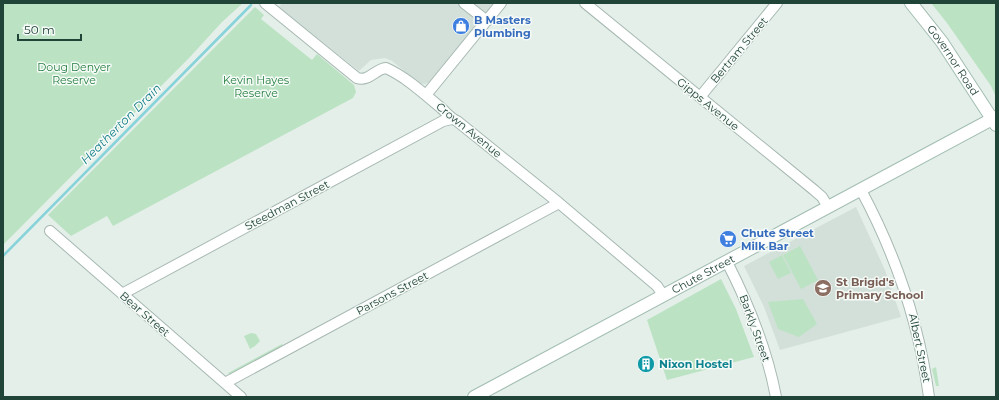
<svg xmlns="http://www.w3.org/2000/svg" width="999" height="400" viewBox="0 0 999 400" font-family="Montserrat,sans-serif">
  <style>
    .built { fill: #d2e0d9 }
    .green { fill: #bbe3c3 }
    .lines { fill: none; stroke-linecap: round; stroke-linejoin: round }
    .stream { stroke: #87d3da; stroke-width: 2.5 }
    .street-casing { stroke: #a6b8b1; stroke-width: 12 }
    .secondary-casing { stroke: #a1bdb1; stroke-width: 14 }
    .street { stroke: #fff; stroke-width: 10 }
    .secondary { stroke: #fff; stroke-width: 12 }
    .labels { text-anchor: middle; stroke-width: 3; stroke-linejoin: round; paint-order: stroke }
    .shop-label { font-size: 11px; font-weight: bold; fill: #366cbe; stroke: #f6fbf8; text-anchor: start }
    .street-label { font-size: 11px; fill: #214438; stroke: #f6fbf8 }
    .park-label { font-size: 11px; fill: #268042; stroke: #f6fbf8 }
    .education-label { font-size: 11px; font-weight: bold; fill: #785e54; stroke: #f6fbf8; text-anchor: start }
    .culture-label { font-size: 11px; font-weight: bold; fill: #0d838f; stroke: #f6fbf8; text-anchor: start }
    .water-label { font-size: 12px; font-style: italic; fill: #137d88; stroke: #f6fbf8 }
  </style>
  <rect width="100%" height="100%" fill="#e5efea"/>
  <path class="built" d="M 282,3 L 494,3 L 429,82 L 425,84 L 419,83 L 392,61 L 385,58 L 371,60 L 359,71 L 279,7 Z
    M 856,207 L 885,270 L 901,317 L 780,350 L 764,307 L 744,266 Z"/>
  <path class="green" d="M 3,3 L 243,3 L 222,22 L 190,57 L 3,245 Z
    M 931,3 L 996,3 L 996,97 L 991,86 L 947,23 Z
    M 255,7 L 264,15 L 261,19 L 312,60 L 317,54 L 354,85 L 356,92 L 353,98 L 113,226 L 107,216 L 71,236 L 48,215 Z
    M 800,246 L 818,280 L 801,289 L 783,255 Z
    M 782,255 L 791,273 L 778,279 L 769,262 Z
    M 721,279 L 736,309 L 754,357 L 667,380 L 647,320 Z
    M 803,299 L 817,324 L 799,337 L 778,329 L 768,302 Z
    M 251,333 L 256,334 L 260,341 L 255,346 L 250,349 L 244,336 Z
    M 282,344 L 283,346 L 230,375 L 228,373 Z
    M 936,367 L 939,386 L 936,386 L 932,369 Z"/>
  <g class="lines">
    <path class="stream" d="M 3,256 L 251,5"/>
    <defs>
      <path id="street" d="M 265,3 L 357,78 C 369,82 375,69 386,68 C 406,77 423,93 440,107 C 446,112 450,118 457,121 L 559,203 L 657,286 L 663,295
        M 464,3 L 487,21
        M 585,3 L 814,190 L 822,197 L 828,207
        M 426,95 L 501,3
        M 700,97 L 777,3
        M 861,190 C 896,255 919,323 929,397
        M 50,231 L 241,397
        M 727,262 C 749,305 767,349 776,397
        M 122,294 L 443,121 L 452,119
        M 225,383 L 559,203"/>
      <g id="secondary">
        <path id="s1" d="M 911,3 L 942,42 L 996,125"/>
        <path id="s2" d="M 474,397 L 996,117"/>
      </g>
    </defs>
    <use href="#street" class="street-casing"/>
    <use href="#secondary" class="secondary-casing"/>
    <use href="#street" class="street"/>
    <use href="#secondary" class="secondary"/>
  </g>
  <defs>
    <symbol id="shop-disc" viewBox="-11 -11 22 22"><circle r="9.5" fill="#3f7fe0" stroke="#f6fbf8"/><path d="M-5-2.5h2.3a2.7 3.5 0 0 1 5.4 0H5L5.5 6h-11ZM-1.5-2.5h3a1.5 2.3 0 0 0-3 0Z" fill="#fff"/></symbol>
    <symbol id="supermarket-disc" viewBox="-11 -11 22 22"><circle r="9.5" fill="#3f7fe0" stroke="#f6fbf8"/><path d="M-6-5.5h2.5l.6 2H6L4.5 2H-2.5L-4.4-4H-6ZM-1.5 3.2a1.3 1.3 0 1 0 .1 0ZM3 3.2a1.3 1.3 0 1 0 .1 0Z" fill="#fff"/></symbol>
    <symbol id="school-disc" viewBox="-11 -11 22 22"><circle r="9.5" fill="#8d6e63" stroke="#f6fbf8"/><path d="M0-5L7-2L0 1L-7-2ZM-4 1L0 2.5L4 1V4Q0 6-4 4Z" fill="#fff"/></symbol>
    <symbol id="building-disc" viewBox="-11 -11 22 22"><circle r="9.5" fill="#0f9aa8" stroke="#f6fbf8"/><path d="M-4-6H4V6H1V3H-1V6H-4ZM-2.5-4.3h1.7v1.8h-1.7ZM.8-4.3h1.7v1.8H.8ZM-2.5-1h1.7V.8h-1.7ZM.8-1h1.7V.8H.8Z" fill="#fff"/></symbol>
  </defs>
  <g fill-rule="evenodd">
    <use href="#shop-disc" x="451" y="16" width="20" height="20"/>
    <use href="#supermarket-disc" x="718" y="229" width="20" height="20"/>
    <use href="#school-disc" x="813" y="278" width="20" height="20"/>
    <use href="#building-disc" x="636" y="354" width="20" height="20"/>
  </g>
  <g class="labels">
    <g class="shop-label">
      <text x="474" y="24">B Masters<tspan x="474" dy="13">Plumbing</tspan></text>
      <text x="741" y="237">Chute Street<tspan x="741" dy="13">Milk Bar</tspan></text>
    </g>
    <g class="street-label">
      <text transform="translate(739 50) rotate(-50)" y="4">Bertram Street</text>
      <text dy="4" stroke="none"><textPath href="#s1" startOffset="71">Governor Road</textPath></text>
      <text transform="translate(708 104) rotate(39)" y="4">Gipps Avenue</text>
      <text transform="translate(469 130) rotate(39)" y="4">Crown Avenue</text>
      <text transform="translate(287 205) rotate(-28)" y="4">Steedman Street</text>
      <text dy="4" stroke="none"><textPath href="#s2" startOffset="260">Chute Street</textPath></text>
      <text transform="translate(392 293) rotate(-28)" y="4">Parsons Street</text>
      <text transform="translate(145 314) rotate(41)" y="4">Bear Street</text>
      <text transform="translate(755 328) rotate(70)" y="4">Barkly Street</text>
      <text transform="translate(920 348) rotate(78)" y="4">Albert Street</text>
    </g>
    <g class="park-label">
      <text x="74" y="71">Doug Denyer<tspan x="74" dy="13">Reserve</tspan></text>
      <text x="256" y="84">Kevin Hayes<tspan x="256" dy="13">Reserve</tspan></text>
    </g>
    <g class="education-label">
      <text x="836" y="286">St Brigid's<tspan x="836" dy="13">Primary School</tspan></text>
    </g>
    <g class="culture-label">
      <text x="659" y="368">Nixon Hostel</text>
    </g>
    <g class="water-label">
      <text transform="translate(121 124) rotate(-45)" y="4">Heatherton Drain</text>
    </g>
  </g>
  <rect width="999" height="400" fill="none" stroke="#214438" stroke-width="8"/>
  <path d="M18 34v6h63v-6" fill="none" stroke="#214438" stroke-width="2"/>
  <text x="24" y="34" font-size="12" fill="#214438" stroke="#f6fbf8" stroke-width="3" paint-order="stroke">50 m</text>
</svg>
